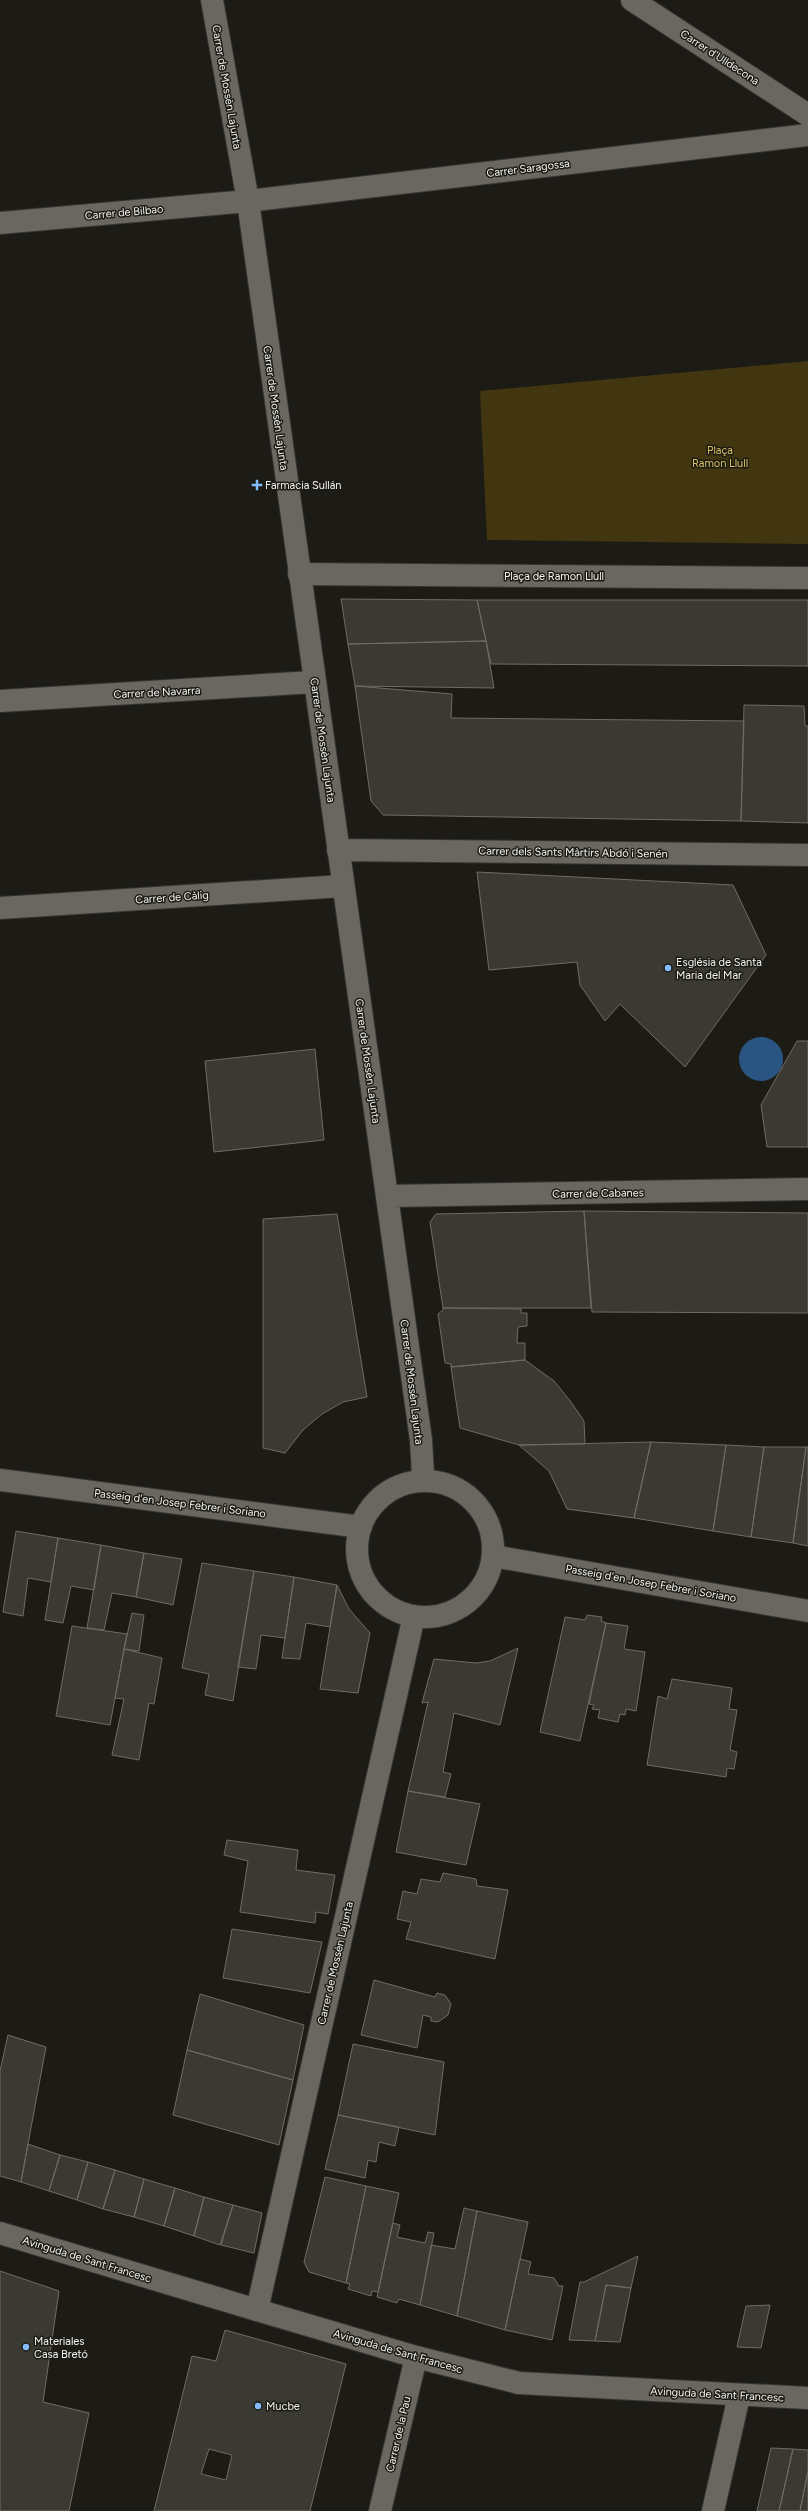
<svg xmlns="http://www.w3.org/2000/svg" width="808" height="2511" viewBox="0 0 808 2511" font-family="Figtree,sans-serif">
  <style>
    .green { fill: #41360f }
    .water { fill: #2a5482 }
    .building { fill: #3a3932; stroke: #6e6c65; fill-rule: evenodd }
    .lines { fill: none; stroke-linecap: round; stroke-linejoin: round }
    .pedestrian-casing { stroke: #363532; stroke-width: 24 }
    .minor-casing { stroke: #363532; stroke-width: 24 }
    .tertiary-casing { stroke: #363532; stroke-width: 24 }
    .pedestrian { stroke: #696760; stroke-width: 22 }
    .minor { stroke: #696760; stroke-width: 22 }
    .tertiary { stroke: #696760; stroke-width: 22 }
    .poi-dot { fill: #84bcfb; stroke: #1c1b15; stroke-width: 1.5 }
    .labels { text-anchor: middle; stroke-width: 3; stroke-linejoin: round; paint-order: stroke }
    .street-label { font-size: 11px; fill: #f4f3ef; stroke: #1c1b15 }
    .park-label { font-size: 11px; fill: #dac060; stroke: #1c1b15 }
    .poi-label { font-size: 11px; fill: #f4f3ef; stroke: #1c1b15; text-anchor: start }
  </style>
  <rect width="100%" height="100%" fill="#1c1b15"/>
  <path class="green" d="M 808,361 L 808,544 L 487,540 L 480,391 Z"/>
  <path class="water" d="M739 1059a22 22 0 1 1 44 0a22 22 0 1 1-44 0Z"/>
  <path class="building" d="M 341,599 L 477,600 L 486,641 L 348,644 Z
    M 477,600 L 808,600 L 808,666 L 491,664 Z
    M 486,641 L 494,688 L 355,686 L 348,644 Z
    M 355,686 L 452,694 L 451,718 L 744,721 L 741,821 L 383,815 L 371,801 Z
    M 744,705 L 804,706 L 805,726 L 808,726 L 808,823 L 741,821 Z
    M 477,872 L 733,885 L 766,955 L 685,1067 L 620,1004 L 605,1021 L 580,985 L 577,962 L 489,970 Z
    M 797,1041 L 808,1041 L 808,1147 L 767,1147 L 761,1105 Z
    M 315,1049 L 324,1140 L 214,1152 L 205,1061 Z
    M 584,1211 L 808,1213 L 808,1313 L 592,1312 Z
    M 584,1211 L 591,1308 L 443,1308 L 430,1222 L 436,1214 Z
    M 337,1214 L 367,1397 L 343,1402 L 322,1414 L 303,1430 L 285,1453 L 263,1448 L 263,1219 Z
    M 443,1308 L 521,1309 L 521,1313 L 527,1313 L 527,1326 L 518,1327 L 517,1343 L 525,1343 L 525,1360 L 451,1367 L 451,1364 L 445,1363 L 438,1314 L 443,1310 Z
    M 525,1360 L 554,1381 L 571,1402 L 584,1421 L 585,1444 L 519,1445 L 460,1428 L 451,1367 Z
    M 651,1442 L 726,1445 L 713,1531 L 634,1518 Z
    M 651,1442 L 634,1518 L 567,1509 L 549,1471 L 519,1445 Z
    M 726,1445 L 764,1447 L 751,1537 L 713,1531 Z
    M 764,1447 L 806,1447 L 793,1543 L 751,1537 Z
    M 806,1447 L 808,1447 L 808,1546 L 793,1543 Z
    M 16,1531 L 58,1538 L 51,1582 L 28,1578 L 23,1616 L 3,1612 Z
    M 58,1538 L 101,1545 L 94,1590 L 71,1586 L 63,1623 L 45,1620 Z
    M 101,1545 L 144,1553 L 136,1597 L 112,1593 L 104,1630 L 87,1628 Z
    M 144,1553 L 182,1559 L 173,1605 L 136,1597 Z
    M 202,1563 L 254,1571 L 233,1701 L 205,1695 L 209,1674 L 182,1668 Z
    M 254,1571 L 294,1577 L 285,1638 L 261,1635 L 256,1669 L 238,1667 Z
    M 294,1577 L 337,1585 L 330,1627 L 306,1623 L 300,1659 L 282,1658 Z
    M 337,1585 L 349,1609 L 370,1633 L 358,1693 L 320,1689 Z
    M 132,1613 L 144,1615 L 139,1651 L 124,1649 Z
    M 587,1615 L 602,1617 L 601,1621 L 606,1623 L 580,1741 L 540,1732 L 565,1617 L 585,1620 Z
    M 606,1623 L 628,1626 L 624,1649 L 645,1652 L 636,1711 L 626,1709 L 625,1715 L 620,1714 L 618,1722 L 598,1718 L 600,1710 L 592,1709 L 594,1705 L 589,1704 Z
    M 72,1626 L 127,1634 L 110,1725 L 56,1716 Z
    M 518,1648 L 500,1725 L 454,1713 L 443,1772 L 451,1774 L 445,1797 L 408,1791 L 428,1702 L 422,1703 L 434,1659 L 476,1663 L 490,1661 Z
    M 124,1649 L 162,1658 L 154,1704 L 149,1703 L 139,1760 L 112,1755 L 124,1699 L 115,1698 Z
    M 672,1679 L 732,1688 L 729,1709 L 737,1710 L 730,1750 L 737,1752 L 734,1769 L 727,1768 L 726,1777 L 647,1765 L 658,1696 L 667,1699 Z
    M 408,1791 L 480,1804 L 466,1865 L 396,1852 Z
    M 227,1840 L 298,1850 L 296,1870 L 335,1875 L 328,1914 L 316,1912 L 315,1923 L 240,1912 L 248,1861 L 224,1855 Z
    M 443,1873 L 476,1879 L 477,1886 L 508,1890 L 495,1959 L 406,1939 L 411,1922 L 397,1919 L 403,1891 L 417,1894 L 421,1879 L 440,1882 Z
    M 232,1929 L 322,1942 L 310,1993 L 223,1978 Z
    M 374,1980 L 435,1997 L 437,1993 L 445,1995 L 451,2004 L 448,2015 L 438,2022 L 431,2021 L 431,2017 L 423,2015 L 417,2048 L 361,2035 Z
    M 200,1994 L 304,2025 L 293,2080 L 187,2050 Z
    M 8,2035 L 46,2047 L 21,2182 L 0,2176 L 0,2071 Z
    M 353,2044 L 444,2062 L 435,2135 L 338,2115 Z
    M 187,2050 L 293,2080 L 279,2145 L 173,2115 Z
    M 338,2115 L 399,2127 L 395,2146 L 379,2142 L 376,2162 L 368,2160 L 365,2178 L 325,2169 Z
    M 28,2144 L 60,2155 L 49,2191 L 21,2182 Z
    M 60,2155 L 88,2162 L 77,2200 L 49,2191 Z
    M 88,2162 L 115,2170 L 103,2209 L 77,2200 Z
    M 115,2170 L 144,2179 L 134,2217 L 103,2209 Z
    M 325,2177 L 366,2186 L 346,2283 L 309,2272 L 304,2262 Z
    M 144,2179 L 175,2188 L 164,2226 L 134,2217 Z
    M 366,2186 L 399,2193 L 378,2292 L 372,2291 L 371,2296 L 348,2289 L 350,2284 L 346,2283 Z
    M 175,2188 L 204,2197 L 194,2236 L 164,2226 Z
    M 204,2197 L 233,2205 L 220,2245 L 194,2236 Z
    M 233,2205 L 262,2213 L 254,2253 L 221,2245 Z
    M 464,2208 L 477,2211 L 457,2316 L 420,2305 L 431,2245 L 455,2249 Z
    M 477,2211 L 528,2222 L 505,2330 L 457,2316 Z
    M 393,2223 L 400,2225 L 397,2237 L 425,2243 L 428,2232 L 434,2233 L 420,2305 L 399,2299 L 397,2303 L 377,2297 Z
    M 638,2256 L 631,2288 L 606,2285 L 595,2341 L 569,2340 L 580,2282 L 584,2282 Z
    M 520,2259 L 531,2262 L 528,2274 L 554,2278 L 559,2286 L 563,2286 L 552,2340 L 505,2330 Z
    M 0,2271 L 59,2291 L 43,2402 L 89,2413 L 69,2511 L 0,2511 Z
    M 606,2285 L 631,2288 L 620,2342 L 595,2341 Z
    M 770,2305 L 761,2348 L 737,2347 L 746,2306 Z
    M 225,2330 L 346,2364 L 310,2511 L 154,2511 L 192,2356 L 216,2361 ZM 209,2449 L 232,2455 L 226,2480 L 201,2474 Z
    M 771,2448 L 793,2449 L 779,2511 L 757,2511 Z
    M 793,2449 L 808,2450 L 808,2471 L 800,2511 L 779,2511 Z
    M 808,2471 L 808,2511 L 800,2511 Z"/>
  <g class="lines">
    <defs>
      <path id="pedestrian" d="M 299,574 L 808,578
        M 257,2310 L 416,2357 L 519,2383 L 808,2398
        M 380,2511 L 416,2357"/>
      <path id="minor" d="M 212,0 L 248,201 L 421,1440 L 423,1475 L 418,1481
        M 632,0 L 808,115
        M 0,223 L 248,201 L 808,135
        M 0,701 L 314,682
        M 338,850 L 808,855
        M 0,908 L 343,886
        M 387,1196 L 808,1189
        M 0,1480 L 361,1527
        M357 1549a68 68 0 1 1 136 0a68 68 0 1 1-136 0Z
        M 493,1556 L 808,1611
        M 257,2310 L 414,1616
        M 713,2511 L 739,2396"/>
      <path id="tertiary" d="M 0,2233 L 257,2310"/>
    </defs>
    <use href="#pedestrian" class="pedestrian-casing"/>
    <use href="#minor" class="minor-casing"/>
    <use href="#tertiary" class="tertiary-casing"/>
    <use href="#pedestrian" class="pedestrian"/>
    <use href="#minor" class="minor"/>
    <use href="#tertiary" class="tertiary"/>
  </g>
  <g class="poi-dot">
    <path d="M255 479h4v4h4v4h-4v4h-4v-4h-4v-4h4z"/>
    <circle cx="668" cy="968" r="4"/>
    <circle cx="26" cy="2347" r="4"/>
    <circle cx="258" cy="2406" r="4"/>
  </g>
  <g class="labels">
    <g class="street-label">
      <text transform="translate(720 57) rotate(33)" y="4">Carrer d'Ulldecona</text>
      <text transform="translate(227 87) rotate(80)" y="4">Carrer de Mossèn Lajunta</text>
      <text transform="translate(528 168) rotate(-7)" y="4">Carrer Saragossa</text>
      <text transform="translate(124 212) rotate(-5)" y="4">Carrer de Bilbao</text>
      <text transform="translate(276 408) rotate(82)" y="4">Carrer de Mossèn Lajunta</text>
      <text x="554" y="580">Plaça de Ramon Llull</text>
      <text transform="translate(157 692) rotate(-3)" y="4">Carrer de Navarra</text>
      <text transform="translate(323 740) rotate(82)" y="4">Carrer de Mossèn Lajunta</text>
      <text transform="translate(573 852) rotate(1)" y="4">Carrer dels Sants Màrtirs Abdó i Senén</text>
      <text transform="translate(172 897) rotate(-4)" y="4">Carrer de Càlig</text>
      <text transform="translate(368 1061) rotate(82)" y="4">Carrer de Mossèn Lajunta</text>
      <text transform="translate(598 1193) rotate(-1)" y="4">Carrer de Cabanes</text>
      <text transform="translate(412 1382) rotate(83)" y="4">Carrer de Mossèn Lajunta</text>
      <text transform="translate(180 1503) rotate(7)" y="4">Passeig d'en Josep Febrer i Soriano</text>
      <text transform="translate(651 1583) rotate(10)" y="4">Passeig d'en Josep Febrer i Soriano</text>
      <text transform="translate(335 1963) rotate(-77)" y="4">Carrer de Mossèn Lajunta</text>
      <text transform="translate(87 2259) rotate(17)" y="4">Avinguda de Sant Francesc</text>
      <text transform="translate(398 2351) rotate(16)" y="4">Avinguda de Sant Francesc</text>
      <text transform="translate(717 2394) rotate(3)" y="4">Avinguda de Sant Francesc</text>
      <text transform="translate(398 2434) rotate(-77)" y="4">Carrer de la Pau</text>
    </g>
    <g class="park-label">
      <text x="720" y="454">Plaça<tspan x="720" dy="13">Ramon Llull</tspan></text>
    </g>
    <g class="poi-label">
      <text x="265" y="489">Farmacia Sullán</text>
      <text x="676" y="966">Església de Santa<tspan x="676" dy="13">Maria del Mar</tspan></text>
      <text x="34" y="2345">Materiales<tspan x="34" dy="13">Casa Bretó</tspan></text>
      <text x="266" y="2410">Mucbe</text>
    </g>
  </g>
</svg>
